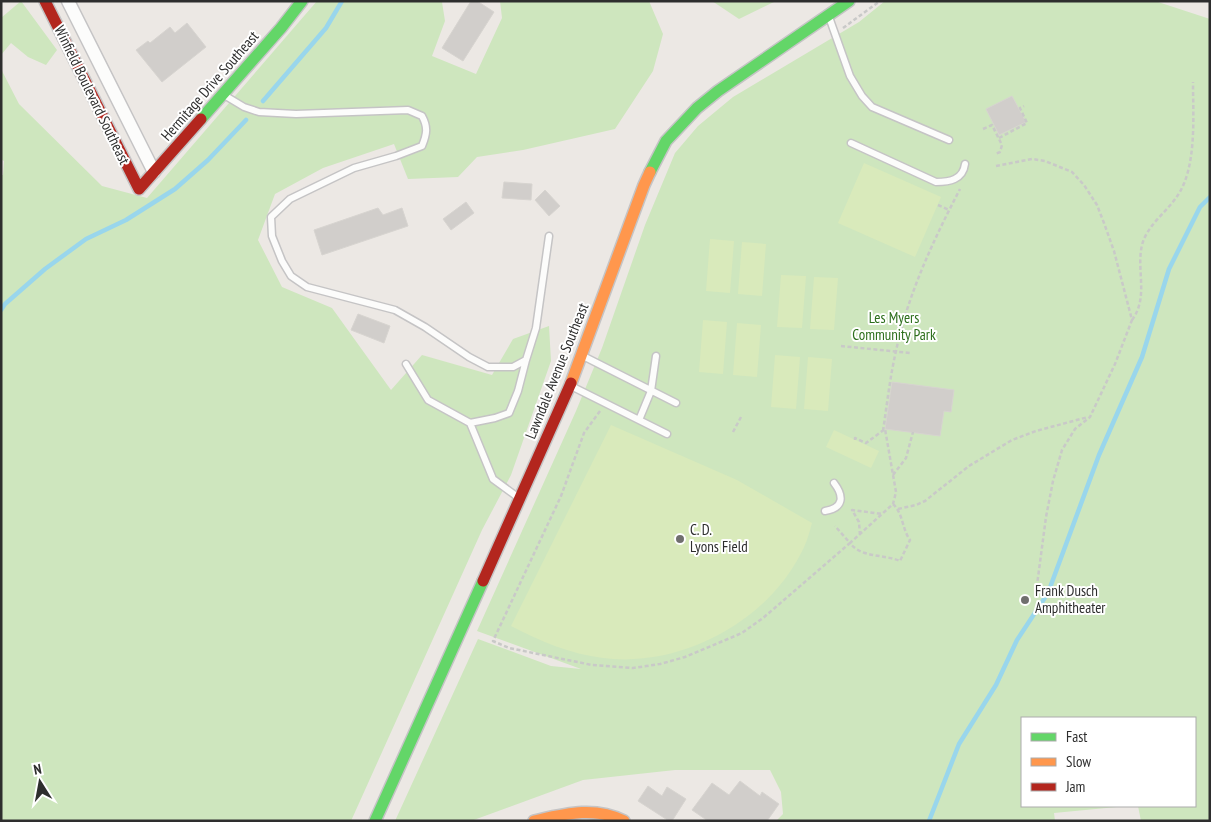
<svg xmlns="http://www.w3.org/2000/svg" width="1211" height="822" viewBox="0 0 1211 822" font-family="'PT Sans Narrow',sans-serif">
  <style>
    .green { fill: #cee6be }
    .pitch { fill: #d9eabb }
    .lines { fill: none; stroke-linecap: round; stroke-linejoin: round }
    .stream { stroke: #99d6ec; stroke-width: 4.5 }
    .building { fill: #d1cecb; stroke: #d7d4d0 }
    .lane-casing { stroke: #c5c4c5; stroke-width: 9 }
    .street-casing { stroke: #c5c4c5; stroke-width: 15 }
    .fast-casing { stroke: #c5c4c5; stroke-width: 14 }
    .slow-casing { stroke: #c5c4c5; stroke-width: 14 }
    .jam-casing { stroke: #c5c4c5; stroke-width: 14 }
    .path { stroke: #c9c9c8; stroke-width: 2.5; stroke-dasharray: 4 2.5; stroke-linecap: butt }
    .lane { stroke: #fcfcfb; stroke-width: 6 }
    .street { stroke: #fcfcfb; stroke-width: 12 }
    .fast { stroke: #63d668; stroke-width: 11 }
    .slow { stroke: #ff974d; stroke-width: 11 }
    .jam { stroke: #b3261e; stroke-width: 11 }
    .poi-dot { fill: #706f6e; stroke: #fff; stroke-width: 2 }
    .labels { text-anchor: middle; stroke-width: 4; stroke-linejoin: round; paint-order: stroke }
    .street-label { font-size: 15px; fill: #2e2e2e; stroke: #fff }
    .park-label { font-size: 15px; fill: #2c6e1b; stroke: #fff }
    .poi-label { font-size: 15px; fill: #2e2e2e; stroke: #fff; text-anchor: start }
  </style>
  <rect width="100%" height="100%" fill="#ece8e4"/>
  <path class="green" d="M 21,1 L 57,50 L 46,65 L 28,57 L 11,43 L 1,55 L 1,18 Z
    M 317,1 L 442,2 L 445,21 L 432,56 L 476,74 L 502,18 L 500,1 L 649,1 L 663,34 L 653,71 L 615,129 L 523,150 L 477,157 L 458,177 L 408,179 L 394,144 L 323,168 L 275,194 L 258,240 L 282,287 L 332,308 L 391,390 L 422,355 L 492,375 L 513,339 L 549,326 L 551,361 L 511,475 L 482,530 L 351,821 L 1,821 L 1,175 L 3,175 L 4,161 L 1,159 L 1,69 L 19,104 L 102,186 L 147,198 Z
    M 712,1 L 776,1 L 739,19 Z
    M 885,1 L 1155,1 L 1210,19 L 1210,821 L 1141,821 L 1138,806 L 1195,806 L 1195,718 L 1022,718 L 1022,806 L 1127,806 L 1054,813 L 1055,821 L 776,821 L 783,814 L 781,792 L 770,770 L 675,770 L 583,780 L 471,821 L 395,821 L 478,639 L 551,666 L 581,669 L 477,631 L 576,411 L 602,348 L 645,225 L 675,153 L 698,126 L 733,97 L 859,22 Z"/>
  <path class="pitch" d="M 864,163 L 941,197 L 915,257 L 838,223 Z
    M 710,239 L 734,241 L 730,293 L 706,291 Z
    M 742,242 L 766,244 L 762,296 L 738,294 Z
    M 781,275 L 806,276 L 802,328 L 777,327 Z
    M 814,277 L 838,278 L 834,330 L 810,329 Z
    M 703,320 L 727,322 L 723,374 L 699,372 Z
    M 737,323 L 761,325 L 757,377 L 733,375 Z
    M 775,355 L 800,357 L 796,409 L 771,407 Z
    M 808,357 L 832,359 L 828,411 L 804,409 Z
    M 611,425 L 737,480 L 812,523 C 809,534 806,545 800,555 C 765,623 679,668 603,658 C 570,654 540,641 511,626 Z
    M 834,430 L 879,451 L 871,468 L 826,447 Z"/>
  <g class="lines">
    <path class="stream" d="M 263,101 L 326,28 L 342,1
      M 1,310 L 5,304 L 45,269 L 86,239 L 126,220 L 175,189 L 208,160 L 246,120
      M 929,821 L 959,744 L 996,685 L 1017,640 L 1048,593 L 1099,455 L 1142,357 L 1169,269 L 1200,207 L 1210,197"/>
  </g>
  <path class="building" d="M 471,1 L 477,1 L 494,12 L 463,61 L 442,48 Z
    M 187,23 L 206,47 L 162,82 L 136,50 L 148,41 L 150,43 L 170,27 L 175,33 Z
    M 1012,96 L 1026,122 L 999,135 L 986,109 Z
    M 504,182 L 532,184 L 531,200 L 502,198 Z
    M 545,190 L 560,206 L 549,216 L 535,200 Z
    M 466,202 L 474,213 L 451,230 L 443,219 Z
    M 378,208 L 383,215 L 402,208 L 408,226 L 322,255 L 314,230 Z
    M 358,314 L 390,326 L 384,343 L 351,330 Z
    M 892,382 L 954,390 L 951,412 L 944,411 L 940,436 L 885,429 Z
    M 740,781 L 760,796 L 762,792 L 779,804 L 767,821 L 708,821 L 692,810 L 712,783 L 729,795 Z
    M 648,786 L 662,796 L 667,787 L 686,799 L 672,821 L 669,821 L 638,801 Z"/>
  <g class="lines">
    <defs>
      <path id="lane" d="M 829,17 L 850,76 L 862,96 L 872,107 L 949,140
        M 224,95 L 244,107 L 259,112 L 296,114 L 408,110 L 422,116 C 428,127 427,134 422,146 L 396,156 L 354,168 L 290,199 L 271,217 L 272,236 L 282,261 L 291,276 L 307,287 L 395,310 L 425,327 L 469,357 L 488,367 L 513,367 L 526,360 L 536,328 L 549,236
        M 851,143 L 936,182 C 949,182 963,180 965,164
        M 583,356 L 676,403
        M 406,364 L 428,400 L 470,423 L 495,418 L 509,413 L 518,391 L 526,360
        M 571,386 L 667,434
        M 639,420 L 651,391 L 656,356
        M 470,423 L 493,479 L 519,498
        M 825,511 C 844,508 844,496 834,483"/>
      <path id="street" d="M 68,1 L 154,172"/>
      <path id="fast" d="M 201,119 L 281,28 L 302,1
        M 650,172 L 666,141 L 697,108 L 718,91 L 849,1
        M 375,821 L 483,581"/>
      <path id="slow" d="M 571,383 L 644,185 L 650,172
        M 534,821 C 565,814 594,806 624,821"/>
      <path id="jam" d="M 45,1 L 139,189 L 201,119
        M 483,581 L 571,383"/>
    </defs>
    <use href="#lane" class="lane-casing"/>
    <use href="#street" class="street-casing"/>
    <use href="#fast" class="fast-casing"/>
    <use href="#slow" class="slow-casing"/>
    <use href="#jam" class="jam-casing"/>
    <path class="path" d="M 843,28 L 880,1
      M 983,129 L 992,125 L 1002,145 L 1000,152 L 995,154
      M 999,138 L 1027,123 L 1020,108 L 1024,106
      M 996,166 L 1032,159 L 1045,161 L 1072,172 L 1084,185 L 1097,205 L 1104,223 L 1114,251 L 1132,320 L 1115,364 L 1090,417 L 1075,429 L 1062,450 L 1053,481 L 1046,517 L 1037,585
      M 938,205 L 949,210
      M 1132,320 C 1149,297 1136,270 1142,245 C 1147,225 1167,212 1178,195 C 1197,166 1193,116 1193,82
      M 901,331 L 913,334
      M 841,346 L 910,353
      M 600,411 L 584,433 L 561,496 L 493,641 L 509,648 L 592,665 L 633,668 L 660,664 L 685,657 L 742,633 L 763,618 L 850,543 L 835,526
      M 883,431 C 887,404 890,377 896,351 C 908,294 933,241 960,189
      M 733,432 L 741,417
      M 855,440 L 855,438 L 866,443 L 885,429 L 896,492 L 893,504
      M 893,475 L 906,458 L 913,432
      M 893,504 C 903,513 902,529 910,540 L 900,561 C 884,554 861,558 850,543 Z
      M 898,509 L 916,505 L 925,501 L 969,466 L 1012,440 L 1036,431 L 1088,417
      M 860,535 L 859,522 L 852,510 L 882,514"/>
    <use href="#lane" class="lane"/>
    <use href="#street" class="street"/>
    <use href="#fast" class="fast"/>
    <use href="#slow" class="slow"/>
    <use href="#jam" class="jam"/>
  </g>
  <g class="poi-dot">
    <circle cx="680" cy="539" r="5"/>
    <circle cx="1025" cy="600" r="5"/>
  </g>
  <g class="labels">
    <g class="street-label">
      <text transform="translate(210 86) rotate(-49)" y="5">Hermitage Drive Southeast</text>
      <text transform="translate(92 95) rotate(64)" y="5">Winfield Boulevard Southeast</text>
      <text transform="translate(557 371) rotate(-68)" y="5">Lawndale Avenue Southeast</text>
    </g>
    <g class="park-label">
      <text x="894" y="323">Les Myers<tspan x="894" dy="17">Community Park</tspan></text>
    </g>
    <g class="poi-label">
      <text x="690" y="535">C. D.<tspan x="690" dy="17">Lyons Field</tspan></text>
      <text x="1035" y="596">Frank Dusch<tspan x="1035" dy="17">Amphitheater</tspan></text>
    </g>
  </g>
  <rect width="1211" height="822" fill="none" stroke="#2e2e2e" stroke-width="5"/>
  <rect x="1021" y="717" width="175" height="90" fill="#ffffff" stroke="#ababab"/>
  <rect x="1031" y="733" width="25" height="8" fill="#63d668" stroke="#ababab"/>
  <text x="1066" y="742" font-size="15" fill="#2e2e2e">Fast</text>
  <rect x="1031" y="758" width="25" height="8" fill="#ff974d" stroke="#ababab"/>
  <text x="1066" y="767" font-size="15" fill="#2e2e2e">Slow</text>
  <rect x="1031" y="783" width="25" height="8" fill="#b3261e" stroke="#ababab"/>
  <text x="1066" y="792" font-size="15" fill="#2e2e2e">Jam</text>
  <g transform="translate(40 782) rotate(349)" stroke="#ffffff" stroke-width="4" paint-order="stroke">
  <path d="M0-4L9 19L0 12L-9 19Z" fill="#2e2e2e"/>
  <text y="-8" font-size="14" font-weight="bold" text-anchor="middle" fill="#2e2e2e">N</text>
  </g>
</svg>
